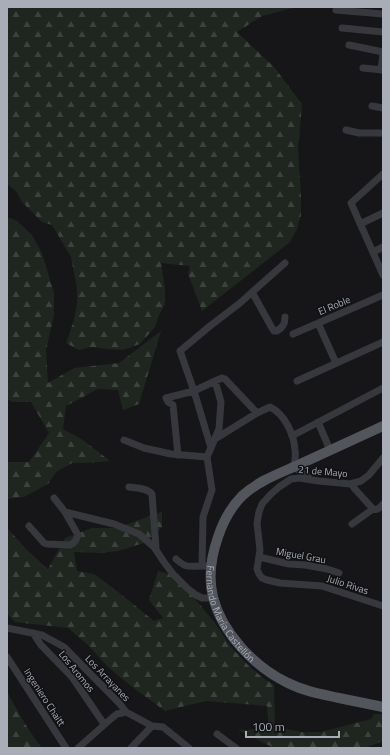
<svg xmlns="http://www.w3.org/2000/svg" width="390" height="755" viewBox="0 0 390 755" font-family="'Titillium Web',sans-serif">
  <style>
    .forest { fill: url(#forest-firs) }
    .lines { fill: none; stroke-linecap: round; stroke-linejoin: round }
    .minor { stroke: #37383d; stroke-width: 7 }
    .primary { stroke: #53555c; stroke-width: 10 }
    .labels { text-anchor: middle; stroke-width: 3; stroke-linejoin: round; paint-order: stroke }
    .street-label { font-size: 10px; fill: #a8adb8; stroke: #111113 }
  </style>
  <defs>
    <pattern id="forest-firs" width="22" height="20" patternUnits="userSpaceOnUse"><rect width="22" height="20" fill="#1e261f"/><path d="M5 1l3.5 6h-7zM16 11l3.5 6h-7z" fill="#3c433d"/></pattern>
  </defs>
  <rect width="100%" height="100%" fill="#161618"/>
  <path class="forest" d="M 7,7 L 297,7 L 262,16 L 237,32 L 274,67 L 302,104 L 300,128 L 298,149 L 301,197 L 301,215 L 297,229 L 290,242 L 202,311 L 188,274 L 190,266 L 161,263 L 165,289 L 165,304 L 159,315 L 155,327 L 140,344 L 123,350 L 107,349 L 91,347 L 79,350 L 66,343 L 73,323 L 77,305 L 77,288 L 71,257 L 52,225 L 42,222 L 22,202 L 17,192 L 7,184 Z
    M 7,217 L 17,221 L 32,235 L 42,253 L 54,293 L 54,315 L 46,350 L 48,383 L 74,368 L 119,363 L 161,331 L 139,404 L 123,410 L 118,390 L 98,389 L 66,406 L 63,429 L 83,440 L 110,461 L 85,463 L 72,463 L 56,472 L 48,484 L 24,497 L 7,499 L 7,462 L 29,462 L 49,433 L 31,402 L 13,402 L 7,399 Z
    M 162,512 L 162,527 L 147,542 L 118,551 L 100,553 L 74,552 L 77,571 L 94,574 L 117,591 L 154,621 L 163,618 L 149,600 L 158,571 L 176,576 L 215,623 L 231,647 L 249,666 L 263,678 L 274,685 L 275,727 L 302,732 L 321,732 L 371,719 L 374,714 L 383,714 L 383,741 L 365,748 L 274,748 L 238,730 L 269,729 L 267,706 L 206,701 L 165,711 L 127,683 L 108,667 L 89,646 L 68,628 L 15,622 L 7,613 L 7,529 L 9,530 L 26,549 L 48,569 L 65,538 L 92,528 L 116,528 Z
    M 7,691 C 17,711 28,730 42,748 L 7,748 Z"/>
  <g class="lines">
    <path class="minor" d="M 336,10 L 383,14
      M 342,28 L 383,32
      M 349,45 L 383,52
      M 363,68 L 383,70
      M 381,70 L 383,54
      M 372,106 L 383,108
      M 346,130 L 359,133 L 383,133
      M 383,174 L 351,203 L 383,275
      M 360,224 L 383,213
      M 373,252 L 383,247
      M 252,292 L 272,328 L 274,331 L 277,331 C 283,327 285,324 285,317
      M 318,323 L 336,363
      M 293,334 L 383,295
      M 215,381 L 222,378 L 225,379 L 257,413
      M 297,381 L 383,342
      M 318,422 L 330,450
      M 292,436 L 383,388
      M 215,439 L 257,413 L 270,407 C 285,414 294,435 295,450 C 296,456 295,461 294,467 L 309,478
      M 124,440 L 144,448 L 171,454 L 207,457
      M 178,455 L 173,405 L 168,402 L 166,398 L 194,391 L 211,448
      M 383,458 L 369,475 L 361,481 L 350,484 L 319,481 L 299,478 L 291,479 L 279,487 L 270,495 L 262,504 L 259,512 L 257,523 L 260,550 L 257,569 L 259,574 L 262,578 L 267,580 L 280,583 L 322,586 L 383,606
      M 352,484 L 354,488 L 373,509
      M 129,487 C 136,488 147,488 152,494 L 156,548
      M 65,512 L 114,524 L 139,534 L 154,547 L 164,562 L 173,574 L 187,588 L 196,595 L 202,598 L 213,598
      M 352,524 L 373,509 C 377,511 380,508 383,504
      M 29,526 L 44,543 L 47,544 L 70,545 C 75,543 76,540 78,535 L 65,512 L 54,498
      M 259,557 L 289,564 L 305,565 L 327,569 L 339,573
      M 176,559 C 187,569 189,566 202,566
      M 211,566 L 202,566 L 203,517 L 212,490 L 207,457 L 219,429 L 221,402 L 215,381 L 194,391 L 180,351 L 210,326 L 240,303 L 285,263
      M 7,628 L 42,635 L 64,647 L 120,704 L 126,712 L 152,726 L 163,727 L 189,748
      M 33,633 L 41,645 L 72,677 L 104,724
      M 7,657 L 66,748
      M 217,734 L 236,748
      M 78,748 L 112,718 L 117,714 L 126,712
      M 131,748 L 152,726"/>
    <path class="primary" id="s1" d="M 383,426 C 355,439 326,452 298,465 C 278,474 258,481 242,496 C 231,507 223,522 218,537 C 211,557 208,577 213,597 C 222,633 254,666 286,682 C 303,691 321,694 339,698 C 353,701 368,704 383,707"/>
  </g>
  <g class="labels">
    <g class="street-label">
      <text transform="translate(334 305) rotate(-23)" y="4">El Roble</text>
      <text transform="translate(323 471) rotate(5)" y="4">21 de Mayo</text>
      <text transform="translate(301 555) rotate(10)" y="4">Miguel Grau</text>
      <text transform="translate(348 584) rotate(18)" y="4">Julio Rivas</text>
      <text dy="4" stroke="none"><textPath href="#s1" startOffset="289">Fernando María Castellón</textPath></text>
      <text transform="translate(77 671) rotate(51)" y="4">Los Aromos</text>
      <text transform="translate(108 678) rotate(46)" y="4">Los Arrayanes</text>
      <text transform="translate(45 697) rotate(57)" y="4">Ingeniero Chaitt</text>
    </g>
  </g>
  <rect width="390" height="755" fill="none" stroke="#a8adb8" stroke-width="16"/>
  <path d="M246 731v6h93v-6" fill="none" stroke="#a8adb8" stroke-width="2"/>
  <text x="252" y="731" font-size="12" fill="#a8adb8" stroke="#111113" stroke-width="3" paint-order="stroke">100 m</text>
</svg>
